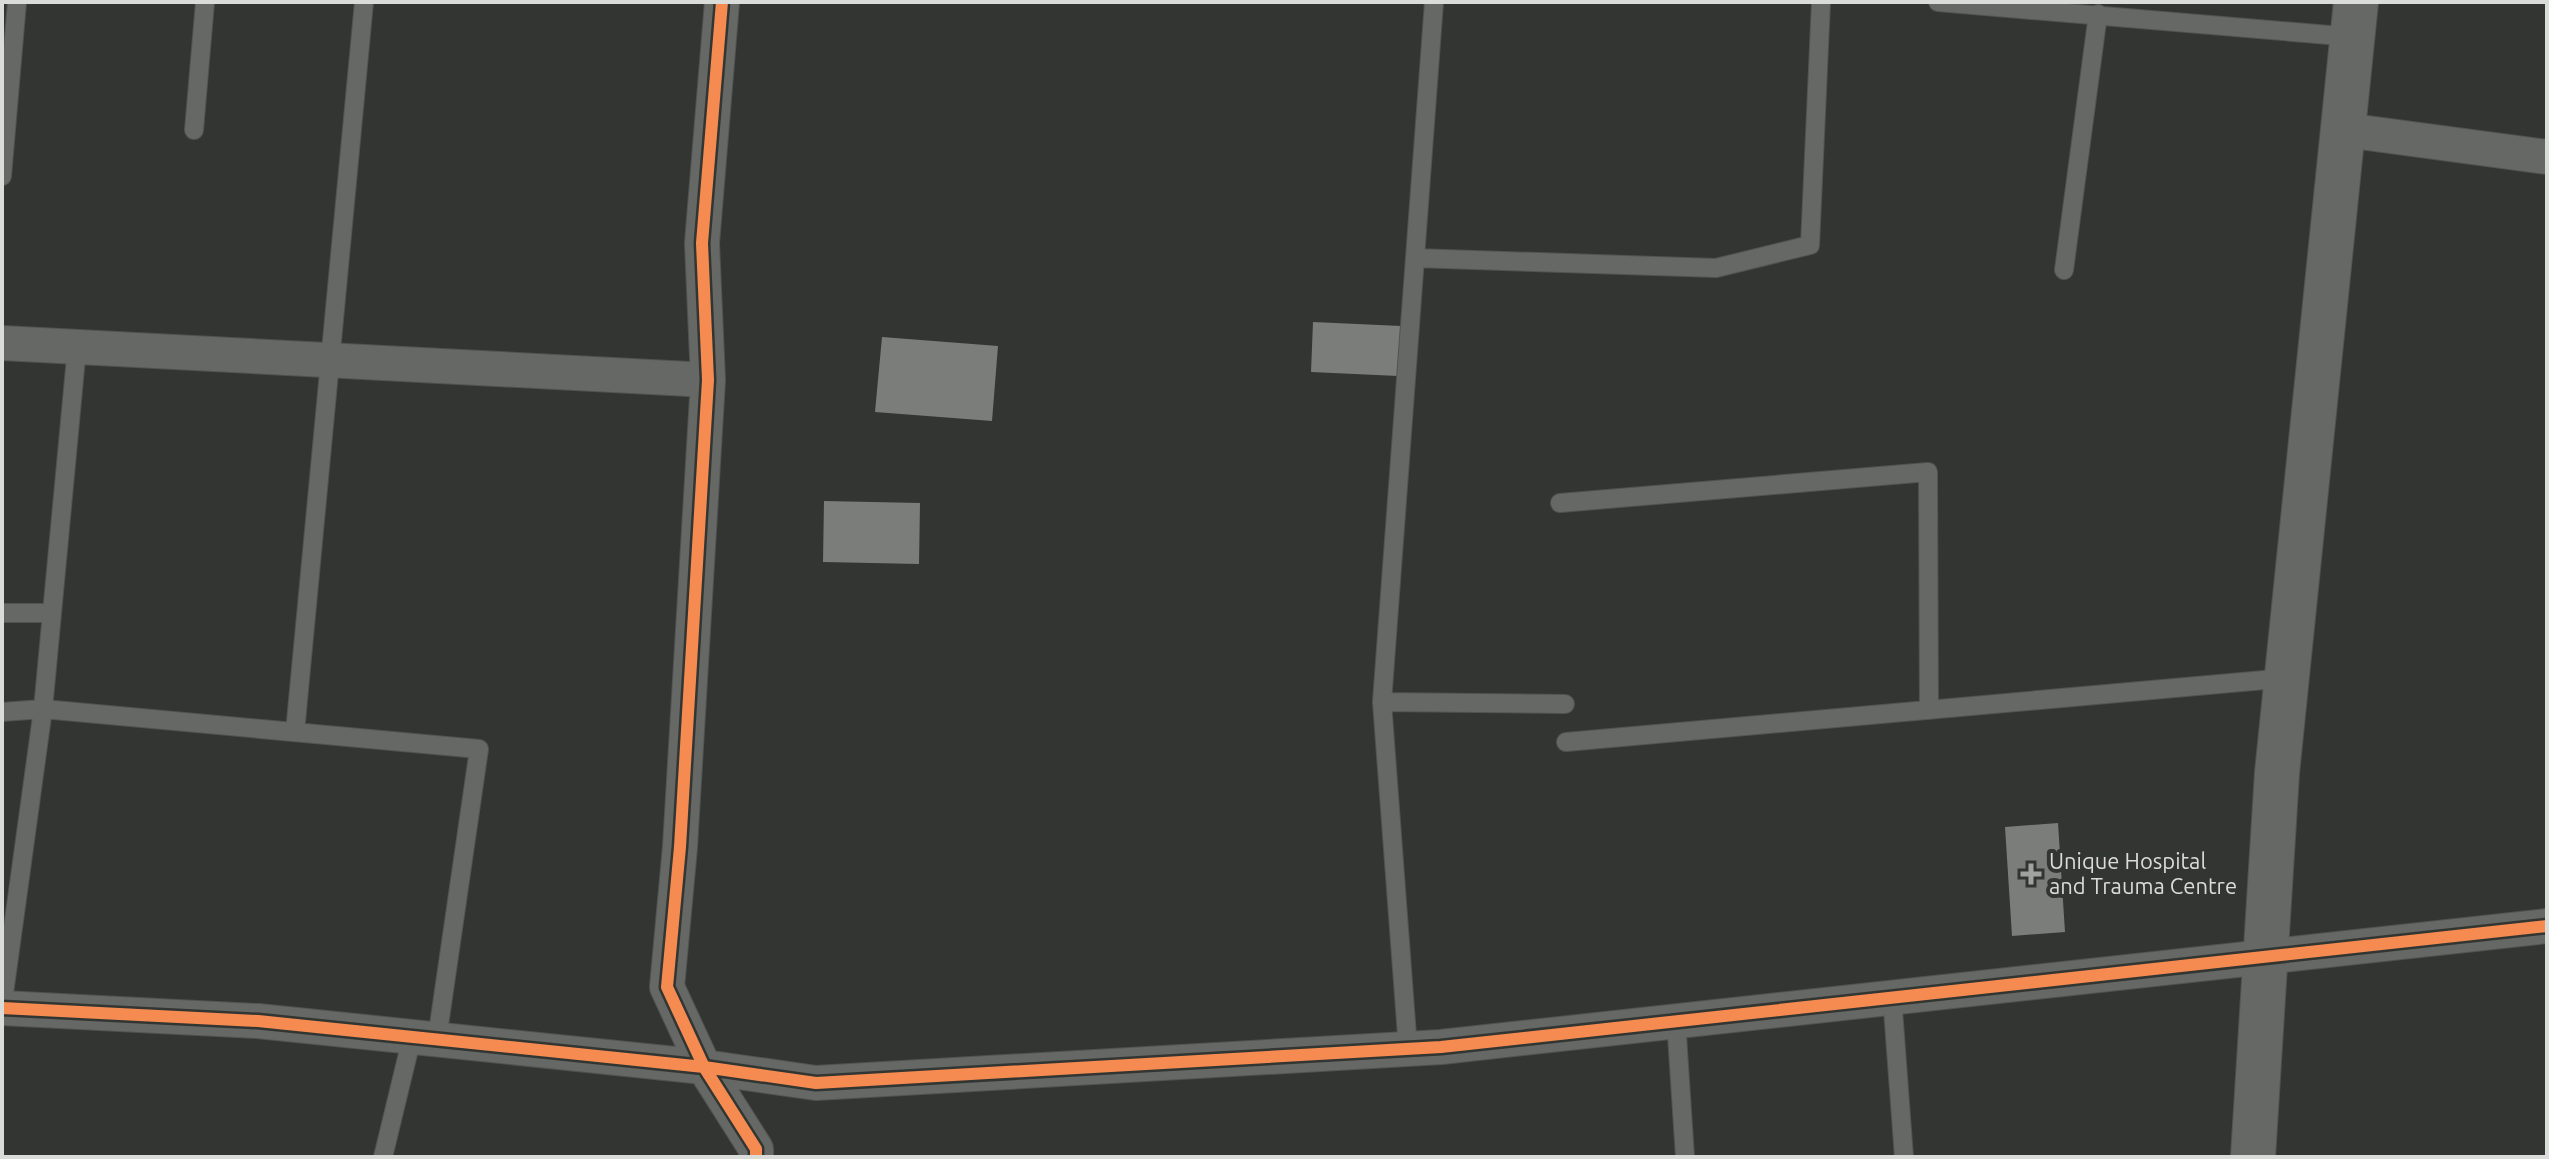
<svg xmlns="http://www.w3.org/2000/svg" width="2549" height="1159" viewBox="0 0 2549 1159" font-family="Ubuntu,sans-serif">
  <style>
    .building { fill: #7b7d7b }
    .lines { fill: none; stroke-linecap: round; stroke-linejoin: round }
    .lane-casing { stroke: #515351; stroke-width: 20 }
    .street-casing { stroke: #515351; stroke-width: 36 }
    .secondary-casing { stroke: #515351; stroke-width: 46 }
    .lane { stroke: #666866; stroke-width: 18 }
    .street { stroke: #666866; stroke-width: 34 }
    .secondary { stroke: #666866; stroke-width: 44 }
    .cycleway-casing { stroke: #323632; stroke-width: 17 }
    .cycleway { stroke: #f68b52; stroke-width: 12 }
    .poi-dot { fill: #a0a2a0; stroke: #323632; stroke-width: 3 }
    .labels { text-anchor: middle; stroke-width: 8; stroke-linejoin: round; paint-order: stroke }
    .poi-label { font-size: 22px; fill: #dadcda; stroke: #323632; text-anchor: start }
  </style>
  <rect width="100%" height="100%" fill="#333533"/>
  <path class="building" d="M 1313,322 L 1401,326 L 1398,376 L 1311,372 Z
    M 882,337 L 998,346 L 992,421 L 875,412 Z
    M 824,501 L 920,503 L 919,564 L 823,562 Z
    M 2058,823 L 2065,932 L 2012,936 L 2005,827 Z"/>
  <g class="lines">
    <defs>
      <path id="lane" d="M 1938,2 L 2353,37
        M 194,130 L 205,2
        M 2,176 L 17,2
        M 1415,258 L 1716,268 L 1810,245 L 1821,2
        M 2064,270 L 2098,14
        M 1560,503 L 1928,472 L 1929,710
        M 2,613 L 52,613
        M 1382,702 L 1565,704
        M 2,712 L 43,709 L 479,749 L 437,1039
        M 295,732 L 364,2
        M 1566,742 L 2287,678
        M 1892,996 L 1904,1157
        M 2,1008 L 43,709 L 77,347
        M 1676,1020 L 1685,1157
        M 1408,1049 L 1382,702 L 1434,2
        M 383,1157 L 412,1037"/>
      <path id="street" d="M 722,2 L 702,243 L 708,380 L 680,847 L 667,987 L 704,1067 L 756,1149 L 756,1157
        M 2345,130 L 2547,157
        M 2,343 L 708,380
        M 2,1008 L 258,1021 L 704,1067 L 816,1083 L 1441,1047 L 2547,926"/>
      <path id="secondary" d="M 2253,1157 L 2277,773 L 2356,2"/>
    </defs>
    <use href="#lane" class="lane-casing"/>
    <use href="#street" class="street-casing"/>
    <use href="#secondary" class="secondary-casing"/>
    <use href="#lane" class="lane"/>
    <use href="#street" class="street"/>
    <use href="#secondary" class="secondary"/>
    <defs>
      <path id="cycleway" d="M 722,2 L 702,243 L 708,380 L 680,847 L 667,987 L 704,1067 L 756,1149 L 756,1157
        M 2,1008 L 258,1021 L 704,1067 L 816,1083 L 1441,1047 L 2547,926"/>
    </defs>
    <use href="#cycleway" class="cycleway-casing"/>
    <use href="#cycleway" class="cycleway"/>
  </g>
  <path class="poi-dot" d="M2027 862h8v8h8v8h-8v8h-8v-8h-8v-8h8z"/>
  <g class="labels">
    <g class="poi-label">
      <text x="2049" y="869">Unique Hospital<tspan x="2049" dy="25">and Trauma Centre</tspan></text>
    </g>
  </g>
  <rect width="2549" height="1159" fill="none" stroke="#dadcda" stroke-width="8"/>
</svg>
